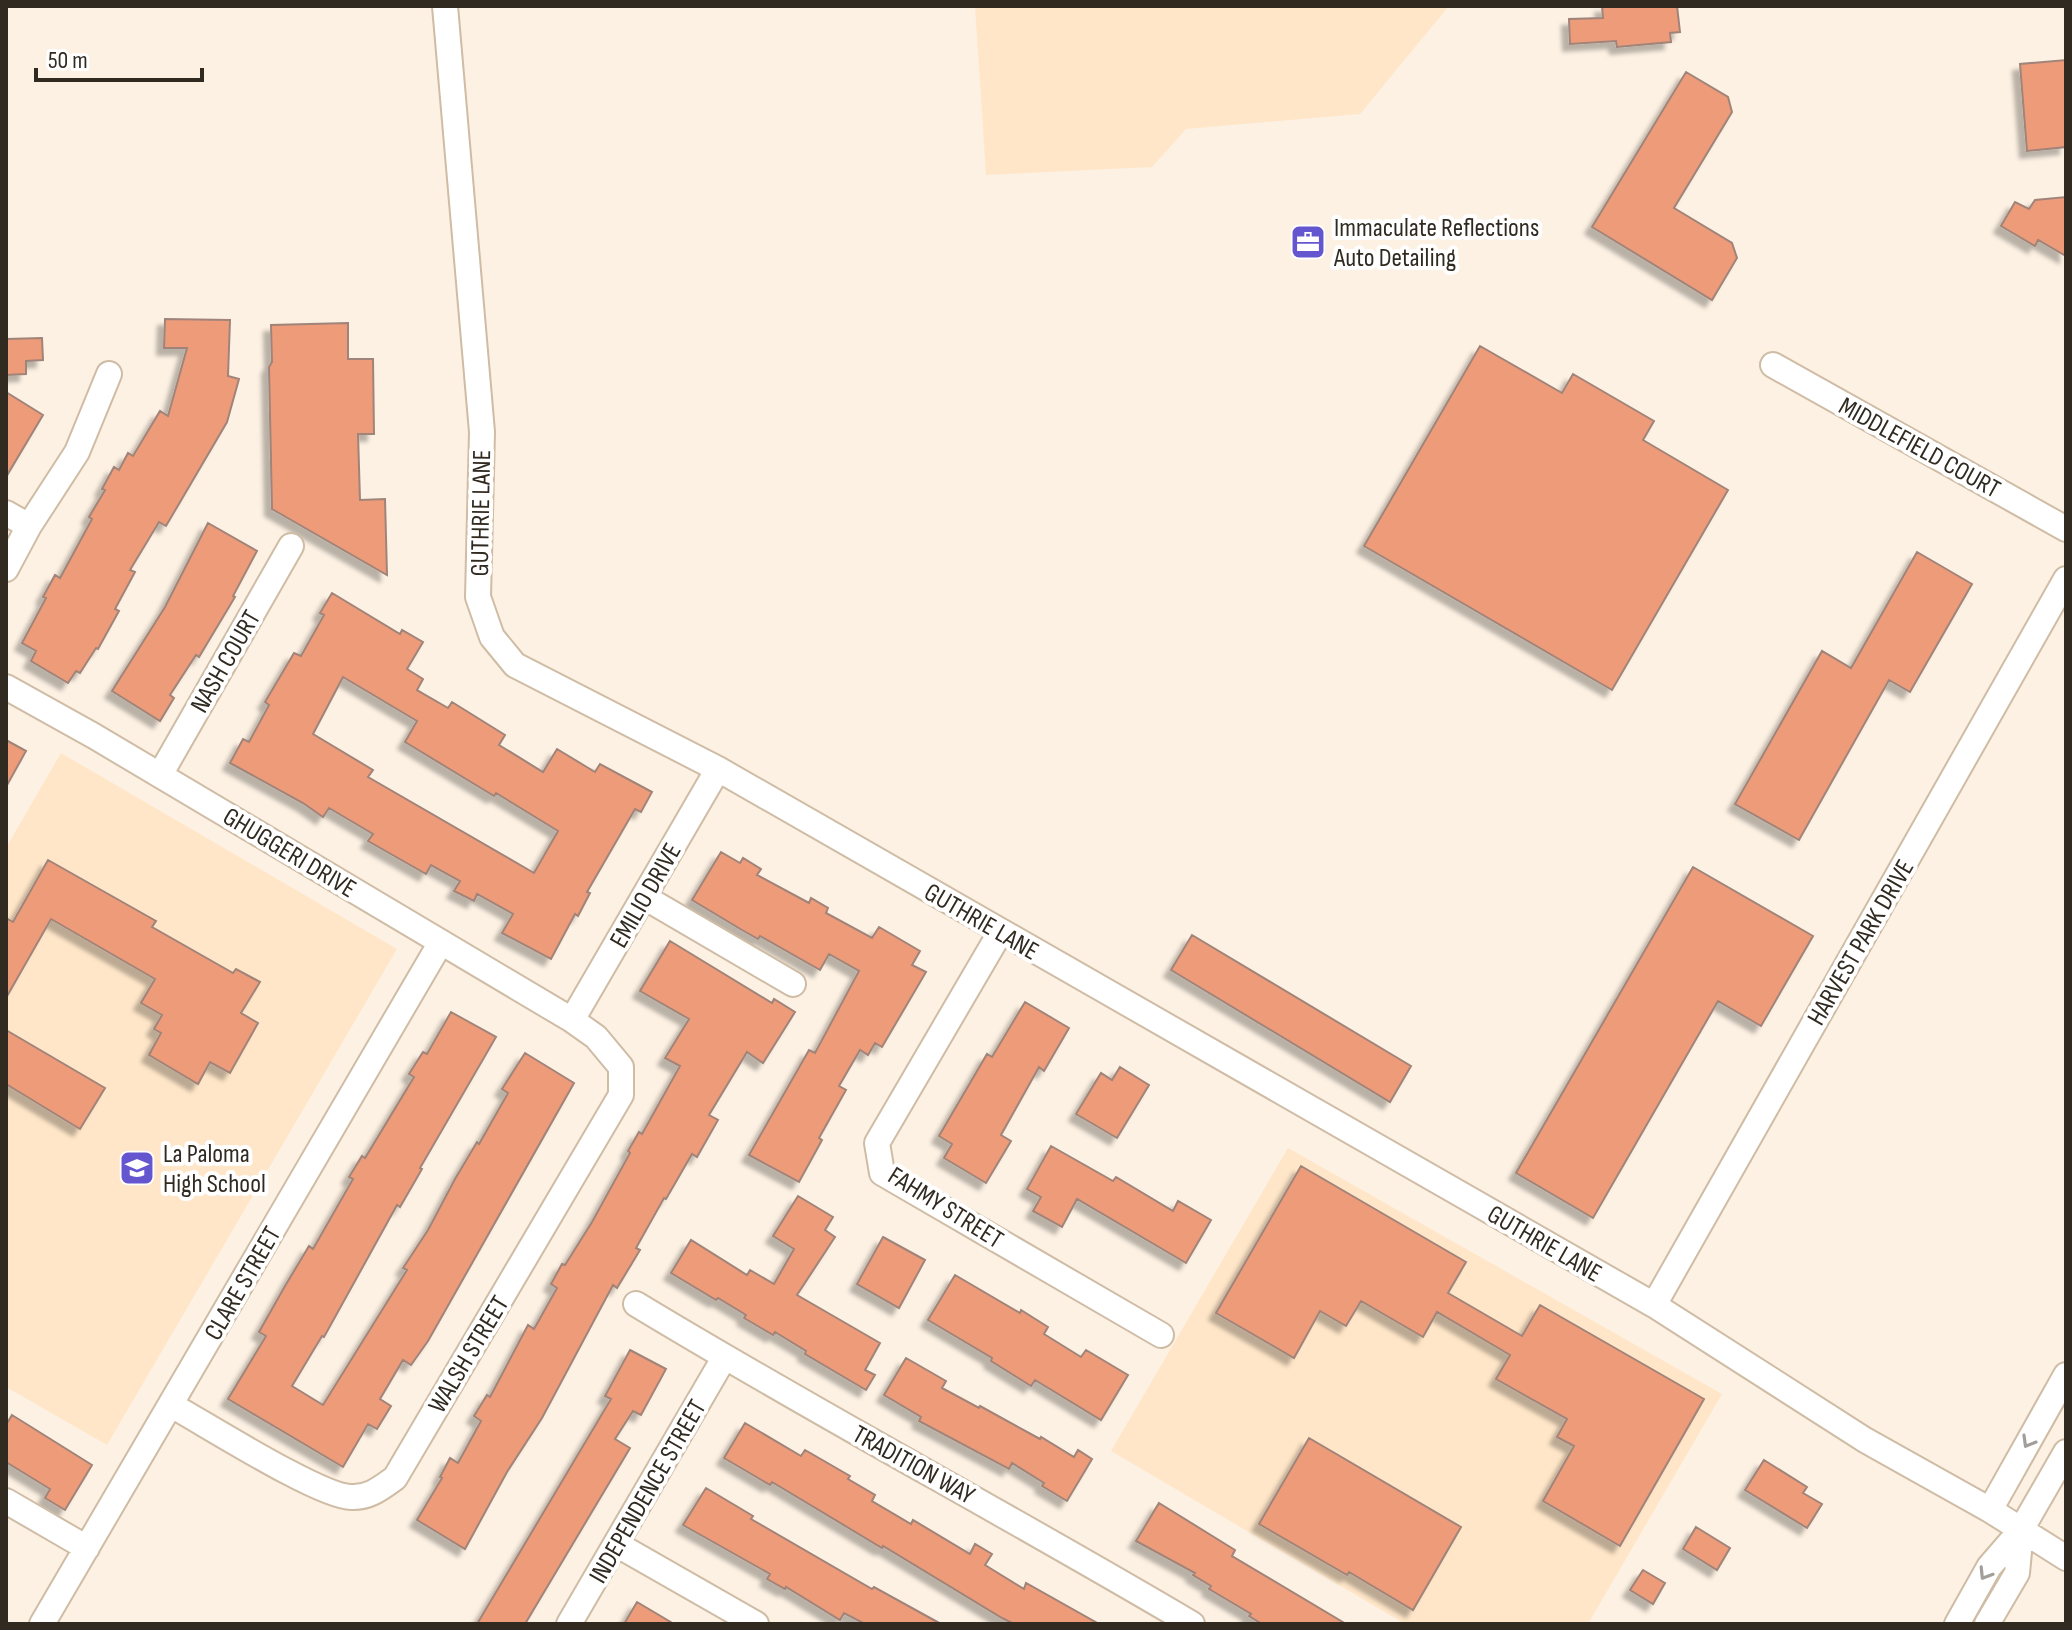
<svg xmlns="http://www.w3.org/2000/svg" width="2072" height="1630" viewBox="0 0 2072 1630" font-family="'Sofia Sans Condensed',sans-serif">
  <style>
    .built { fill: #ffe6c8 }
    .building { fill: #ee9b7a; stroke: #a08479; stroke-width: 2; fill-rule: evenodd; filter: url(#shadow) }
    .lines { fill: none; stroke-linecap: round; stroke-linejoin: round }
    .minor-casing { stroke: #cfbca5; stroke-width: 28 }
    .minor { stroke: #fff; stroke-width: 24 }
    .oneway { stroke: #a29f9b }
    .labels { text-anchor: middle; stroke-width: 8; stroke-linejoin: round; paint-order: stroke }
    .poi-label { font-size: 26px; fill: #312a21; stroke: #fff; text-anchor: start }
    .street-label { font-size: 26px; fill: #312a21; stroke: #fff }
  </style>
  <defs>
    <filter id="shadow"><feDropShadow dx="-7" dy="7" stdDeviation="2" flood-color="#0004"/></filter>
  </defs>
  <rect width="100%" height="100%" fill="#fdf1e3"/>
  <path class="built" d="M 975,6 L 1449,6 L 1360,114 L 1186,129 L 1152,167 L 986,175 Z
    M 61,753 L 397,949 L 107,1445 L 6,1387 L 6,848 Z
    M 1288,1148 L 1722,1394 L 1588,1624 L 1405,1624 L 1111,1451 Z"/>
  <path class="building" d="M 1602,6 L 1677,6 L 1680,32 L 1670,33 L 1671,42 L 1617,47 L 1616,41 L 1570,44 L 1569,19 L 1603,18 Z
    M 2066,60 L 2066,147 L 2027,151 L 2020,64 Z
    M 1686,72 L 1728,97 L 1732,112 L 1674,208 L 1732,243 L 1737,258 L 1712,300 L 1592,227 Z
    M 2066,197 L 2066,256 L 2038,240 L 2035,246 L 2001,226 L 2015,202 L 2029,209 L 2035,200 Z
    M 165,319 L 230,320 L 228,376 L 239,379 L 227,422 L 166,526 L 159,522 L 130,570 L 135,572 L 115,609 L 119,611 L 98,649 L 96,648 L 80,673 L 76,671 L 68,683 L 31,661 L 36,651 L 22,643 L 46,598 L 43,597 L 55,575 L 60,578 L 92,519 L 89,517 L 105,490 L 102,489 L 114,467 L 119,470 L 128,453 L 133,456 L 160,411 L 168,416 L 187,348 L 164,348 Z
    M 348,323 L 348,359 L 373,359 L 374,434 L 358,434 L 360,500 L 385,499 L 387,575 L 272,509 L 269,367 L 272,362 L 271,325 Z
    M 42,338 L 43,360 L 26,361 L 26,374 L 6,375 L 6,339 Z
    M 1480,346 L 1562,393 L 1573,374 L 1654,421 L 1643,440 L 1728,490 L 1612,690 L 1364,546 Z
    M 6,392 L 43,415 L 6,477 Z
    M 208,523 L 257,551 L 233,596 L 235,597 L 199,657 L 196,655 L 170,695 L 174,698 L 160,721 L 112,691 L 165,607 Z
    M 1917,552 L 1972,584 L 1910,692 L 1889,680 L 1799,840 L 1735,804 L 1822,651 L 1851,668 Z
    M 332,593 L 400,634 L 402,630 L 423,642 L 407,669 L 423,679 L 417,690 L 448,708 L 452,702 L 505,735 L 499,745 L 543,772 L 557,749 L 595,772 L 600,764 L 652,792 L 641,812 L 635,809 L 587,892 L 590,893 L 578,916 L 575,914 L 551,959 L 502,933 L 513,914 L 477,894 L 474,901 L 454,891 L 460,881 L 431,865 L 426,874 L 368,841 L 373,834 L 329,808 L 323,817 L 303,803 L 230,763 L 243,739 L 249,742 L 269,705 L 265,702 L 294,653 L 301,656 L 324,615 L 320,613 ZM 343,677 L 417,721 L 405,742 L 494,796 L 496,793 L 558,831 L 534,873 L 368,777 L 373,770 L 313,734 Z
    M 6,740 L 26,751 L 6,787 Z
    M 721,852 L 740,863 L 743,858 L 761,869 L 757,875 L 809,903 L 811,898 L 828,908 L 826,913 L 872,938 L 879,927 L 920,951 L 912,965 L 926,972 L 882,1047 L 875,1043 L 868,1055 L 860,1050 L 839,1086 L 846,1090 L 819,1138 L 822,1140 L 799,1182 L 749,1155 L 809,1050 L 815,1053 L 859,971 L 829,954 L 820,970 L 760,936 L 758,939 L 742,930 L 692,900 Z
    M 48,860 L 156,921 L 152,927 L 233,973 L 236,969 L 260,982 L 241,1013 L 258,1023 L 230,1073 L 210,1062 L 198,1084 L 149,1055 L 161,1033 L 154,1029 L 162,1015 L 141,1003 L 155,979 L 51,919 L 6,998 L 6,918 L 13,922 Z
    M 1693,867 L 1813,936 L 1761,1026 L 1718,1001 L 1593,1218 L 1516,1173 Z
    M 1192,935 L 1411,1066 L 1390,1102 L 1171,970 Z
    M 670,941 L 772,1003 L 774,999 L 795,1012 L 763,1063 L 747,1052 L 709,1115 L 718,1120 L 697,1157 L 692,1154 L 666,1199 L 664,1198 L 636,1248 L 640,1250 L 617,1288 L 613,1285 L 542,1418 L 507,1472 L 465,1549 L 417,1520 L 442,1478 L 440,1477 L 450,1458 L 458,1463 L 481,1421 L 474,1416 L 487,1395 L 490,1397 L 528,1325 L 534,1329 L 557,1288 L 551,1284 L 562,1264 L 565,1265 L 592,1222 L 630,1153 L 628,1151 L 639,1132 L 642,1134 L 680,1066 L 665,1058 L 689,1019 L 640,991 Z
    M 1025,1002 L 1069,1028 L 1044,1071 L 1039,1067 L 1001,1135 L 1011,1141 L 986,1183 L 944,1158 L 952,1144 L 939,1136 L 987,1054 L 992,1057 Z
    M 451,1012 L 496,1037 L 420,1168 L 422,1169 L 400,1207 L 397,1205 L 324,1337 L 322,1336 L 292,1386 L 323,1405 L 407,1270 L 403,1268 L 428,1230 L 455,1179 L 477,1142 L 479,1144 L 508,1093 L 502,1089 L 525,1053 L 574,1083 L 428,1341 L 411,1365 L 403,1360 L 380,1399 L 391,1406 L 377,1429 L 368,1424 L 343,1467 L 228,1399 L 266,1336 L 259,1332 L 285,1286 L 309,1246 L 313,1249 L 353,1179 L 349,1177 L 362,1156 L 365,1158 L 414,1077 L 409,1074 L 423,1052 L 427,1054 Z
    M 6,1030 L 105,1088 L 80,1129 L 6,1084 Z
    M 1120,1067 L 1149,1085 L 1117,1138 L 1076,1114 L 1101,1073 L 1112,1080 Z
    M 1051,1146 L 1113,1181 L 1116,1177 L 1173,1211 L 1178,1201 L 1211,1220 L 1186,1263 L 1077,1199 L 1062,1227 L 1033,1211 L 1041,1197 L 1027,1189 Z
    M 1301,1166 L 1466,1262 L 1448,1293 L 1522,1336 L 1540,1305 L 1704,1399 L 1620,1546 L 1543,1501 L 1574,1446 L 1557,1437 L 1567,1419 L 1496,1379 L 1510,1355 L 1437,1312 L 1423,1337 L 1361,1301 L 1346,1326 L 1320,1311 L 1294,1358 L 1216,1313 Z
    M 798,1196 L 833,1217 L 825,1230 L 835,1237 L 797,1295 L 880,1343 L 865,1370 L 875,1375 L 866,1390 L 805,1354 L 806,1351 L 775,1332 L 773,1335 L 744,1318 L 746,1315 L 718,1298 L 716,1300 L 671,1273 L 691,1240 L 747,1275 L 750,1270 L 774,1284 L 794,1249 L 773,1236 Z
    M 883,1237 L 925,1260 L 899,1308 L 857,1284 Z
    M 955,1275 L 1020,1313 L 1021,1310 L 1048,1327 L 1044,1334 L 1081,1357 L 1086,1350 L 1128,1375 L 1101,1420 L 1035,1380 L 1031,1386 L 991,1361 L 992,1358 L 928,1320 Z
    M 630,1350 L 666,1369 L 641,1415 L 633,1411 L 615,1439 L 630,1448 L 525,1624 L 477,1624 L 611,1399 L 605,1396 Z
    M 906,1358 L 946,1381 L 942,1388 L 979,1408 L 980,1406 L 1040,1439 L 1041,1437 L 1074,1457 L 1078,1450 L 1092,1459 L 1067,1501 L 1042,1486 L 1044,1483 L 1012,1463 L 1009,1469 L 919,1421 L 921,1417 L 884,1395 Z
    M 12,1415 L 92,1465 L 65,1510 L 45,1498 L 50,1489 L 6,1462 L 6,1425 Z
    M 745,1423 L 801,1456 L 805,1450 L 850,1476 L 848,1479 L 875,1495 L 872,1501 L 911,1524 L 913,1520 L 970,1554 L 975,1544 L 992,1554 L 985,1565 L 1024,1589 L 1026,1583 L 1099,1624 L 1014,1624 L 1002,1618 L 883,1546 L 882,1548 L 772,1482 L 770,1485 L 724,1458 Z
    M 1309,1438 L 1461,1527 L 1413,1610 L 1349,1572 L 1347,1575 L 1259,1524 Z
    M 1764,1460 L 1807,1487 L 1803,1493 L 1822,1504 L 1807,1528 L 1745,1490 Z
    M 706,1488 L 753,1516 L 751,1519 L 872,1589 L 874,1587 L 941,1624 L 865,1624 L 844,1613 L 840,1620 L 786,1587 L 785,1589 L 767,1579 L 770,1574 L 683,1525 Z
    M 1159,1503 L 1235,1550 L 1232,1556 L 1346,1624 L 1262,1624 L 1249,1616 L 1251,1614 L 1209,1589 L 1211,1586 L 1193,1575 L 1195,1573 L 1136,1541 Z
    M 1696,1527 L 1730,1548 L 1717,1570 L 1683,1549 Z
    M 1643,1570 L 1665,1583 L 1653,1604 L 1630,1590 Z
    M 637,1602 L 674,1624 L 624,1624 Z"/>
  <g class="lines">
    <defs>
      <path id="minor" d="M 445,6 L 482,432 L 478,597 L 492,637 L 515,665 L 718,769 L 1654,1305 L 1865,1440 L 1990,1510 L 2066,1558
        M 1773,365 L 2066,529
        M 6,513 L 29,526
        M 6,569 L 29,526 L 77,452 L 109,374
        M 6,687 L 94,736 L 572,1020 L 596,1037 L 621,1067 L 621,1095 L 395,1478 C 381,1488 369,1498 351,1497 C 320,1497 204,1423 171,1405
        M 160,775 L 291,546
        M 644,897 L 793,984
        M 1001,931 L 877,1143 L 882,1173 L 1161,1335
        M 572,1020 L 718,769
        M 636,1304 C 819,1415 1008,1515 1192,1624
        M 1654,1305 L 2066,579
        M 6,1501 L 87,1548
        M 1990,1510 L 2066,1375
        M 616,1544 L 756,1624
        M 42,1624 L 441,942
        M 569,1624 L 724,1358
        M 1957,1624 L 1989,1567 L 2021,1530 L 2066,1452
        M 1987,1624 L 2017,1573 L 2021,1530"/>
    </defs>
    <use href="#minor" class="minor-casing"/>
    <use href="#minor" class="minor"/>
  </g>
  <defs><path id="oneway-chevron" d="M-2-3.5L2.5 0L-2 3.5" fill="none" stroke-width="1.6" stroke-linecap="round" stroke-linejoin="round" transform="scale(2)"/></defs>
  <g class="oneway">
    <use href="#oneway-chevron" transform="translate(2028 1442) rotate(120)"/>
    <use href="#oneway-chevron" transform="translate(1985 1574) rotate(122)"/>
  </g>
  <defs>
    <symbol id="office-square" viewBox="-11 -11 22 22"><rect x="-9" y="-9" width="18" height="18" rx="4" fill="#6456cf" stroke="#fff"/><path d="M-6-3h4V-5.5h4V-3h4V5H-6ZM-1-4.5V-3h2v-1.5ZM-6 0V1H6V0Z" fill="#fff"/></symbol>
    <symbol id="school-square" viewBox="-11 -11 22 22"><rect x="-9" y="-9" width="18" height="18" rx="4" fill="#6456cf" stroke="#fff"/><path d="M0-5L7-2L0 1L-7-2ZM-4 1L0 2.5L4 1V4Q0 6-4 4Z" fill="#fff"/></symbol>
  </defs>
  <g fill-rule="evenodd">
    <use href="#office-square" x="1288" y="222" width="40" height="40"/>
    <use href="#school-square" x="117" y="1148" width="40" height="40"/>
  </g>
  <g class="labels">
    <g class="poi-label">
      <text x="1334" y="236">Immaculate Reflections<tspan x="1334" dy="30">Auto Detailing</tspan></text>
      <text x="163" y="1162">La Paloma<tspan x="163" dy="30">High School</tspan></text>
    </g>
    <g class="street-label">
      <text transform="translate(1920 447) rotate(29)" y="9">MIDDLEFIELD COURT</text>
      <text transform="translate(480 513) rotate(-89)" y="9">GUTHRIE LANE</text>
      <text transform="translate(225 661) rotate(-60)" y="9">NASH COURT</text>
      <text transform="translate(290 852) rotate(31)" y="9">GHUGGERI DRIVE</text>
      <text transform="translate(645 895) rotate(-60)" y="9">EMILIO DRIVE</text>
      <text transform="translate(982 921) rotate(30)" y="9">GUTHRIE LANE</text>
      <text transform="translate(1860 942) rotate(-60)" y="9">HARVEST PARK DRIVE</text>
      <text transform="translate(946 1207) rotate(32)" y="9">FAHMY STREET</text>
      <text transform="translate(1545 1243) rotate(30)" y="9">GUTHRIE LANE</text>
      <text transform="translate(242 1283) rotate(-60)" y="9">CLARE STREET</text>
      <text transform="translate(468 1354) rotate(-59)" y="9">WALSH STREET</text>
      <text transform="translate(914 1464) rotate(29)" y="9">TRADITION WAY</text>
      <text transform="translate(647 1491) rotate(-60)" y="9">INDEPENDENCE STREET</text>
    </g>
  </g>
  <rect width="2072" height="1630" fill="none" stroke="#312a21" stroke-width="16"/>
  <path d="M36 68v12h166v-12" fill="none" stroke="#312a21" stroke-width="4"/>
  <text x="48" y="68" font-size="24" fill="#312a21" stroke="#ffffff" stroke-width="6" paint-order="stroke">50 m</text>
</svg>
